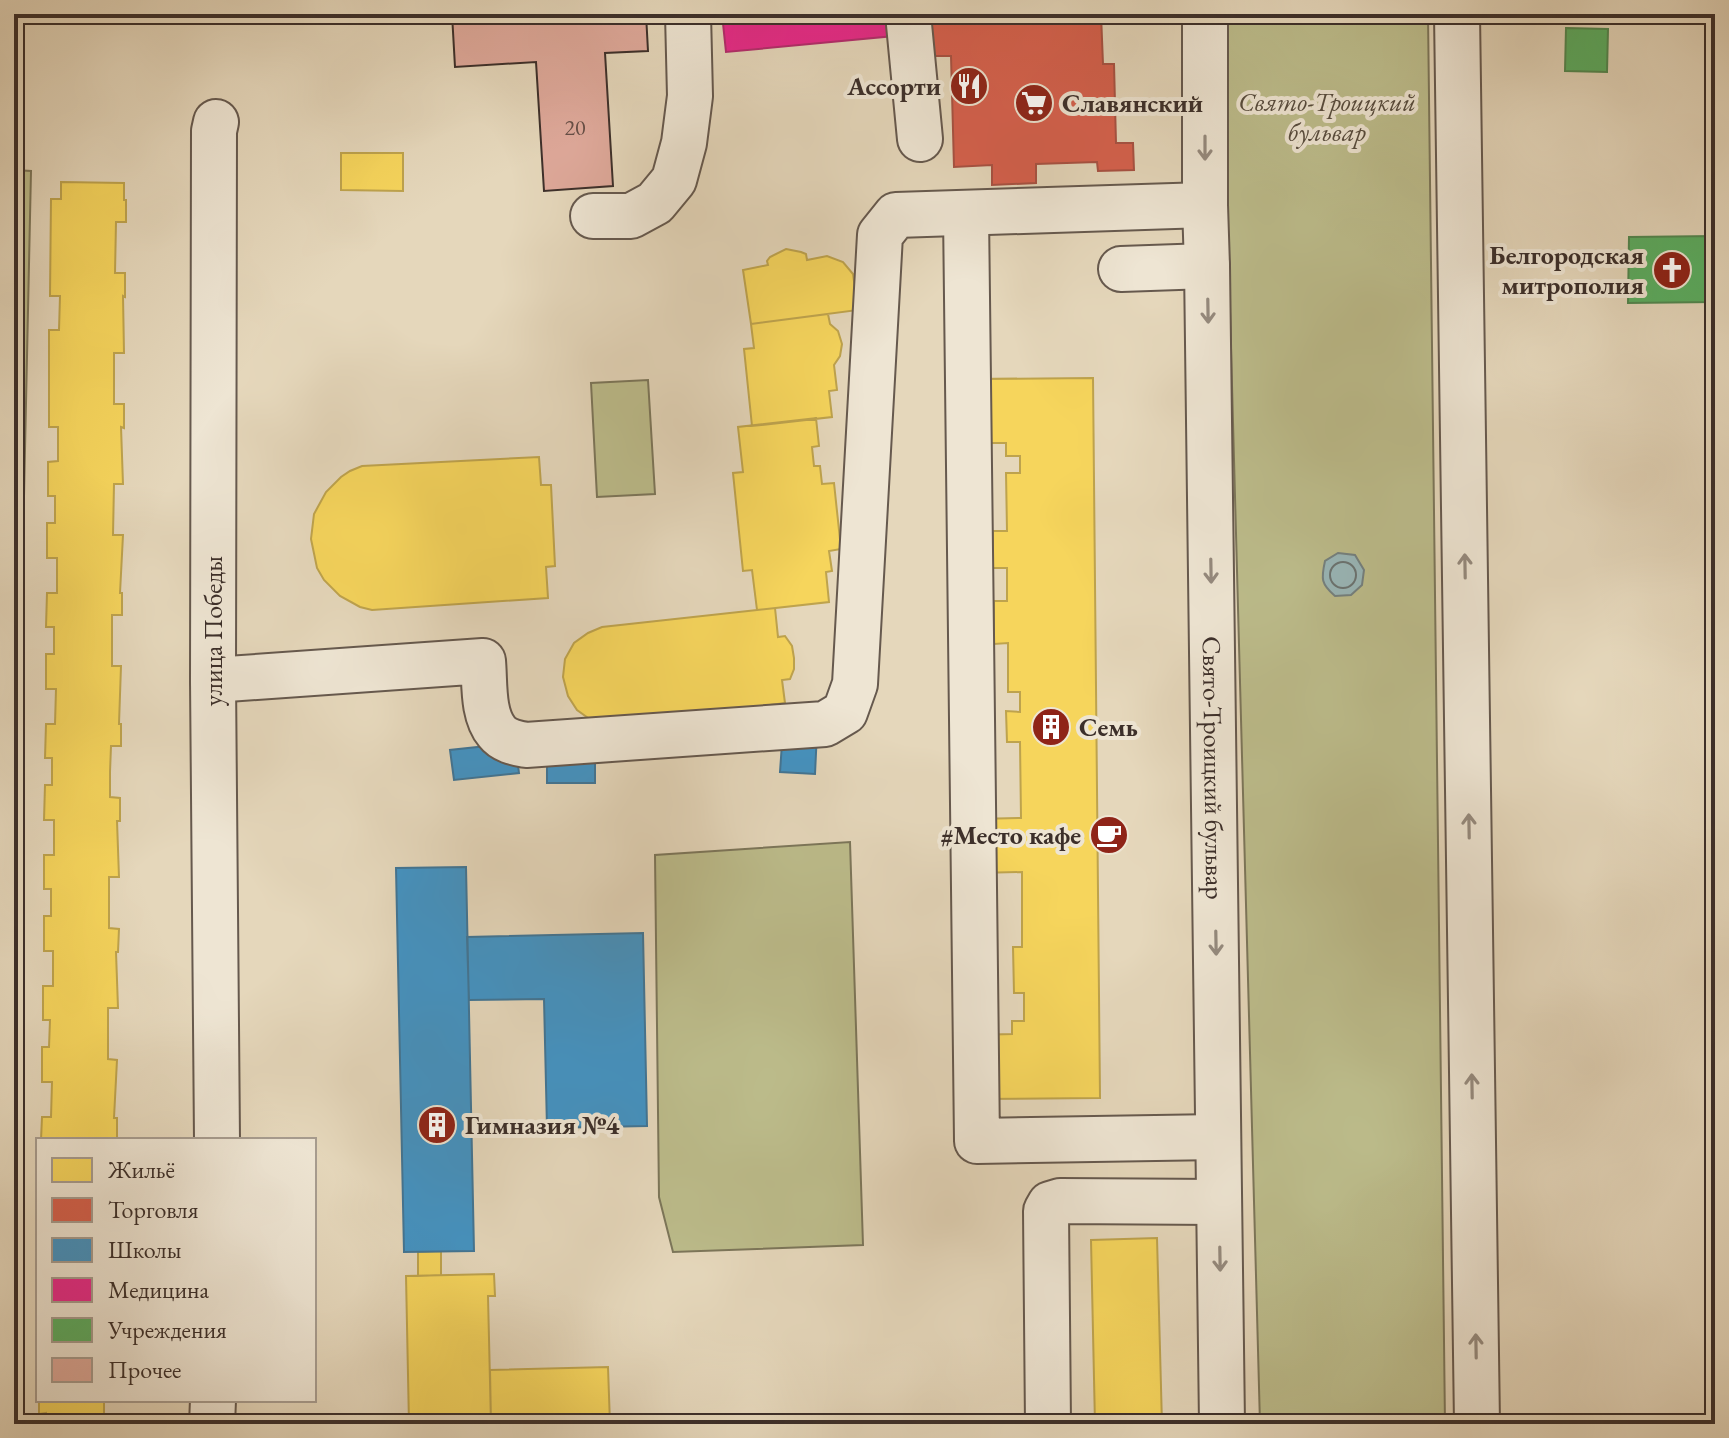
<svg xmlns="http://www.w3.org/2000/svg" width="1729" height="1438" viewBox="0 0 1729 1438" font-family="'EB Garamond',serif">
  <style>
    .green { fill: #bcbc8b; stroke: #7c765a; stroke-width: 2 }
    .water { fill: #99b7b9; stroke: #748180; stroke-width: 2 }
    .homes { fill: #f6d55c; stroke: #bea34d; stroke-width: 2 }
    .shops { fill: #d6604d; stroke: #a85142; stroke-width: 2 }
    .schools { fill: #4393c3; stroke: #417595; stroke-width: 2 }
    .health { fill: #e7298a; stroke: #b42b6d; stroke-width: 2 }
    .public { fill: #5aae61; stroke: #518850; stroke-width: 2 }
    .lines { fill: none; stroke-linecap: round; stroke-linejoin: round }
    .shore { stroke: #6a7372; stroke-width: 2 }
    .building { fill: #dfa99b; stroke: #3c2f2a; stroke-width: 2 }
    .minor-casing { stroke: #66594e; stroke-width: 48 }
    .minor { stroke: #eee5d3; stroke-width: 44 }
    .oneway { stroke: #958a7e }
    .labels { text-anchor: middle; stroke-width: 8; stroke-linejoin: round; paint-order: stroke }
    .number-label { font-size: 22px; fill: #654e46 }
    .poi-label { font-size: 26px; font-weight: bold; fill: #3c2f2a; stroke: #eee5d3; text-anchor: end }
    .park-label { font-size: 26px; font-style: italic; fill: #564b3d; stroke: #eee5d3 }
    .street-label { font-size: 26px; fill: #3c2f2a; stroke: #eee5d3 }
  </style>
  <rect width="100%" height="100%" fill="#e5d7bb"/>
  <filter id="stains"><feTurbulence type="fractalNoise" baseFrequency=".0025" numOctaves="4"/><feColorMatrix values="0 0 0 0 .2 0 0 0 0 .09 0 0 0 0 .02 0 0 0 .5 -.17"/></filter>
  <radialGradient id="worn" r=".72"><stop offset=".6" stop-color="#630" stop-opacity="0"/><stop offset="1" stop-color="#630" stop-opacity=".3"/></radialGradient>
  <path class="green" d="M 1222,14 L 1428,14 L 1445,1424 L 1260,1424 Z
    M 14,170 L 31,171 L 14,961 Z
    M 648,380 L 655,494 L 597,497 L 591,383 Z
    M 850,842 L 863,1245 L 673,1252 L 659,1197 L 655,855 Z"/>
  <path class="water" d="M 1338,553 L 1355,555 L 1364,570 L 1362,585 L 1351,595 L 1335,596 C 1321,584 1321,579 1325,561 Z"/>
  <path class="homes" d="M 341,153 L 403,153 L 403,191 L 341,190 Z
    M 61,182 L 124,183 L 124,200 L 126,200 L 126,222 L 116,222 L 115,273 L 125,273 L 125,297 L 123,296 L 124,353 L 114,353 L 114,404 L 124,404 L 124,428 L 121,427 L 123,484 L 114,484 L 113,535 L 123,535 L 120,593 L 122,593 L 122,615 L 112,615 L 112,666 L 121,666 L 119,724 L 121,724 L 121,746 L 111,746 L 110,772 L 110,797 L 120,798 L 120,821 L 117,821 L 119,877 L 109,877 L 109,928 L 119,929 L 118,952 L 116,952 L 118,1008 L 108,1008 L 108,1059 L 117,1060 L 114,1118 L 117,1118 L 117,1139 L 107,1140 L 41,1140 L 42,1117 L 51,1117 L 52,1082 L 42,1082 L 42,1047 L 49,1047 L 50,1020 L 43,1020 L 43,986 L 53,986 L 53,951 L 44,951 L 44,916 L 51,916 L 51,889 L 44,889 L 44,855 L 54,855 L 54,820 L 44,820 L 45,785 L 52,785 L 52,758 L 45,758 L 46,724 L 55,724 L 56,689 L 46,689 L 46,654 L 54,654 L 54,627 L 46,627 L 47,593 L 57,593 L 57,558 L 47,558 L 47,523 L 55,523 L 55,496 L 48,496 L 48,462 L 58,461 L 58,427 L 49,427 L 49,330 L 59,330 L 60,296 L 50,296 L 51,199 L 61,199 Z
    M 786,249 L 801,252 L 806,254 L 807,260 L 827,256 L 843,262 L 853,274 L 858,310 L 751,324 L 743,270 L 768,265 L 767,261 L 770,257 Z
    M 828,314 L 830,324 L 838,331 L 842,344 L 840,356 L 834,365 L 837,390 L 829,391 L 832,417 L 752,426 L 744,349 L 754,348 L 751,324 Z
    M 1093,378 L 1100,1098 L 976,1099 L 975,1035 L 1012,1034 L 1012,1021 L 1024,1021 L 1024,993 L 1014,993 L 1013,947 L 1022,947 L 1022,872 L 977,873 L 976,819 L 1021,818 L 1020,742 L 1007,742 L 1006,711 L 1020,712 L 1020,692 L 1008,692 L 1008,643 L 994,644 L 994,601 L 1007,601 L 1007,568 L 993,568 L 993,531 L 1007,531 L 1006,473 L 1020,473 L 1020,456 L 1006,456 L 1006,443 L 974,443 L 973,379 Z
    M 816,418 L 819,446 L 812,447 L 814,466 L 820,466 L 822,484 L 834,483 L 841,549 L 829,551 L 832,571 L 826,572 L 829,602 L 757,610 L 752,570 L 743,571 L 733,473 L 743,472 L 738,427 Z
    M 539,457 L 541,485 L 551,485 L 555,566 L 546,567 L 548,598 L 372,610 L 360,607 L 340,596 L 324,580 L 317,568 L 311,539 L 314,514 L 326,492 L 341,477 L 350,471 L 362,466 Z
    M 775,608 L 778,637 L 785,636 L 792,646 L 794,658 L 794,669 L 790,679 L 782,680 L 785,703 L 726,711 L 591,720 L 577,710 L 568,696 L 563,677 L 565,659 L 574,643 L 588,633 L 602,627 Z
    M 1157,1238 L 1162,1424 L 1095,1424 L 1091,1240 Z
    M 441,1251 L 441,1275 L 418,1276 L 418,1252 Z
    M 494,1274 L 495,1296 L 488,1296 L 491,1424 L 409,1424 L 406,1276 Z
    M 608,1367 L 610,1424 L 491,1424 L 490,1370 Z
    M 39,1400 L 114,1400 L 104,1401 L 104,1424 L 46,1424 L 46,1413 L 39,1414 Z"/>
  <path class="shops" d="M 928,14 L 1101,14 L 1103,64 L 1114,64 L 1116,143 L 1133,143 L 1134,170 L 1098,171 L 1097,162 L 1036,164 L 1036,183 L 992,185 L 992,165 L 954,167 L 951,56 L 932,56 Z"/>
  <path class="schools" d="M 783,729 L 817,732 L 815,774 L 780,772 Z
    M 515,743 L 519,773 L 454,780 L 450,750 Z
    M 547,756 L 595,757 L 595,783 L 547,783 Z
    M 466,867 L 474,1251 L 404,1252 L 396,868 Z
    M 643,933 L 647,1126 L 547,1128 L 544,999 L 469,1000 L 467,937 Z"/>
  <path class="health" d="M 722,14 L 892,14 L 894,36 L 726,52 Z"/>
  <path class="public" d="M 1566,28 L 1608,29 L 1607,72 L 1565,71 Z
    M 1715,236 L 1715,302 L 1628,303 L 1629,237 Z"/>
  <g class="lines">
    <path class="shore" d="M1330 575a13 13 0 1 1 26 0a13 13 0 1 1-26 0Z"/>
  </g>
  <path class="building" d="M 452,14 L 646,14 L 648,51 L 605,53 L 613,186 L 544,191 L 536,62 L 455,67 Z"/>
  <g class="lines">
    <defs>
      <g id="minor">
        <path d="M 908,14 L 920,139"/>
        <path id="s1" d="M 1205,14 L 1205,205 L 1207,266 L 1222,1424"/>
        <path d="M 1457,14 L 1477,1424"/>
        <path d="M 216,122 L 214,131 L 213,680 L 217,1140"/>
        <path d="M 966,213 L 977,1141 L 1218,1137"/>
        <path d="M 593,216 L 631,216 L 655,203 L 674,180 L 684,143 L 690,96 L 688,14"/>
        <path d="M 1121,269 L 1207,266"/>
        <path d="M 213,680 L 483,661 C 485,683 482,714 497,732 C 504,741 516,743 526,745 L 825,724 L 845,712 L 855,684 L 880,235 L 896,215 L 1205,205"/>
        <path d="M 212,1424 L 213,1400"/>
        <path d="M 1048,1424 L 1046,1211 L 1050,1204 L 1060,1201 L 1219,1202"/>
      </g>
    </defs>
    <use href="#minor" class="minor-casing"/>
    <use href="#minor" class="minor"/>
  </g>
  <defs><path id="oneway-shaft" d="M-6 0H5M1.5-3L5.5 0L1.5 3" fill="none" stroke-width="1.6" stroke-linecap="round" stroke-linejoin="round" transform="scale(2)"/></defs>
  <g class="oneway">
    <use href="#oneway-shaft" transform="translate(1205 148) rotate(90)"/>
    <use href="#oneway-shaft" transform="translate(1208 311) rotate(89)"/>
    <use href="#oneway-shaft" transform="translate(1465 566) rotate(-91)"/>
    <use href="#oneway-shaft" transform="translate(1211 571) rotate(89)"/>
    <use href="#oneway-shaft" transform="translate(1469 826) rotate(-91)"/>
    <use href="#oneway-shaft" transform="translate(1216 943) rotate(89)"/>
    <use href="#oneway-shaft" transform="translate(1472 1086) rotate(-91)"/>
    <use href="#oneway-shaft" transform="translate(1220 1259) rotate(89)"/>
    <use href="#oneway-shaft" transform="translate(1476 1346) rotate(-91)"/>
  </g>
  <defs>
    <symbol id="restaurant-disc" viewBox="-11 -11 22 22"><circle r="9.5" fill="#8f2418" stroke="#eee5d3"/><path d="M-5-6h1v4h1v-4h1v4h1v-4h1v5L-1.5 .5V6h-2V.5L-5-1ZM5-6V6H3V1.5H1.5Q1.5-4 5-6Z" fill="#fff"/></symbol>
    <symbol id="supermarket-disc" viewBox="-11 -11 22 22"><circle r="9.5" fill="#8f2418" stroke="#eee5d3"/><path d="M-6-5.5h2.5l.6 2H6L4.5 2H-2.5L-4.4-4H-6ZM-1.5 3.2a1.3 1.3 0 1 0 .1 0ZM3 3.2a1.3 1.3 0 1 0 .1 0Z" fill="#fff"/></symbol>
    <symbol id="church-disc" viewBox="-11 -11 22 22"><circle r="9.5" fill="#8f2418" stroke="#eee5d3"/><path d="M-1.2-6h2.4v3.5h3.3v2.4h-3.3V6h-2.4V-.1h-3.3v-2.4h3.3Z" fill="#fff"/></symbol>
    <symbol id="building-disc" viewBox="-11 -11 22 22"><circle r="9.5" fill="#8f2418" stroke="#eee5d3"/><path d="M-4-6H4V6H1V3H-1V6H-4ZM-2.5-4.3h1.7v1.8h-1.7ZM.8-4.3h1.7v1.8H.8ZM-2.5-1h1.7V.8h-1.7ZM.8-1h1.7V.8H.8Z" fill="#fff"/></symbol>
    <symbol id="cafe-disc" viewBox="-11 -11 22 22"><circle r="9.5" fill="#8f2418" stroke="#eee5d3"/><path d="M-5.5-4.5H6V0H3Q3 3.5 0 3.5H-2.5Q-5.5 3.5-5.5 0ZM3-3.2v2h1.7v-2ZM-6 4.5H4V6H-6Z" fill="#fff"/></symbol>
  </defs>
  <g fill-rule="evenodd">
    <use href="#restaurant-disc" x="947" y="64" width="44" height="44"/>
    <use href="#supermarket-disc" x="1012" y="81" width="44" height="44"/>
    <use href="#church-disc" x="1650" y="248" width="44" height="44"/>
    <use href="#building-disc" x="1029" y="705" width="44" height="44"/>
    <use href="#cafe-disc" x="1087" y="813" width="44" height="44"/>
    <use href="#building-disc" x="415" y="1103" width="44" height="44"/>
  </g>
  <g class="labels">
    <g class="number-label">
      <text x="575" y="135">20</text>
    </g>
    <g class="poi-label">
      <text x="941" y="95">Ассорти</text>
      <text x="1062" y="112" text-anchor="start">Славянский</text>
      <text x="1644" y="264">Белгородская<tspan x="1644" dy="30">митрополия</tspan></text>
      <text x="1079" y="736" text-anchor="start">Семь</text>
      <text x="1081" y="844">#Место кафе</text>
      <text x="465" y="1134" text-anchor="start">Гимназия №4</text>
    </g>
    <g class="park-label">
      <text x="1327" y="111">Свято-Троицкий<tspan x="1327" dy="30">бульвар</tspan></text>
    </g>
    <g class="street-label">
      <text transform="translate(213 631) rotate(-90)" y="9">улица Победы</text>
      <text dy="9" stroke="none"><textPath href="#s1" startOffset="754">Свято-Троицкий бульвар</textPath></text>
    </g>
  </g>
  <rect width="1729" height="1438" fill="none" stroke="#e5d7bb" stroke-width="48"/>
  <rect x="16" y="16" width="1697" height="1406" fill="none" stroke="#3c2f2a" stroke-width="4"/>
  <rect x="24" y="24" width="1681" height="1390" fill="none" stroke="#3c2f2a" stroke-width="2"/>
  <rect x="36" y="1138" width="280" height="264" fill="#eee5d3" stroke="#a79c8f" stroke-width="2"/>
  <rect x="52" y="1158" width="40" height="24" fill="#f6d55c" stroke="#a79c8f" stroke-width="2"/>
  <text x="108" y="1178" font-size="24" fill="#3c2f2a">Жильё</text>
  <rect x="52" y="1198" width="40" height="24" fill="#d6604d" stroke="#a79c8f" stroke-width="2"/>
  <text x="108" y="1218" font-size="24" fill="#3c2f2a">Торговля</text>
  <rect x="52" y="1238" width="40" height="24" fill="#4393c3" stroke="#a79c8f" stroke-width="2"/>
  <text x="108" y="1258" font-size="24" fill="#3c2f2a">Школы</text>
  <rect x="52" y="1278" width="40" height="24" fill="#e7298a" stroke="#a79c8f" stroke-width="2"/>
  <text x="108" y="1298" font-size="24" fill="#3c2f2a">Медицина</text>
  <rect x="52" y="1318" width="40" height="24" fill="#5aae61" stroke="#a79c8f" stroke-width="2"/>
  <text x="108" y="1338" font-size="24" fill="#3c2f2a">Учреждения</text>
  <rect x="52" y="1358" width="40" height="24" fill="#dfa99b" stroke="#a79c8f" stroke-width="2"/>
  <text x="108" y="1378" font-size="24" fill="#3c2f2a">Прочее</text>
  <rect width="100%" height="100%" filter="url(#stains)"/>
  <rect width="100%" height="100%" fill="url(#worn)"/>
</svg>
